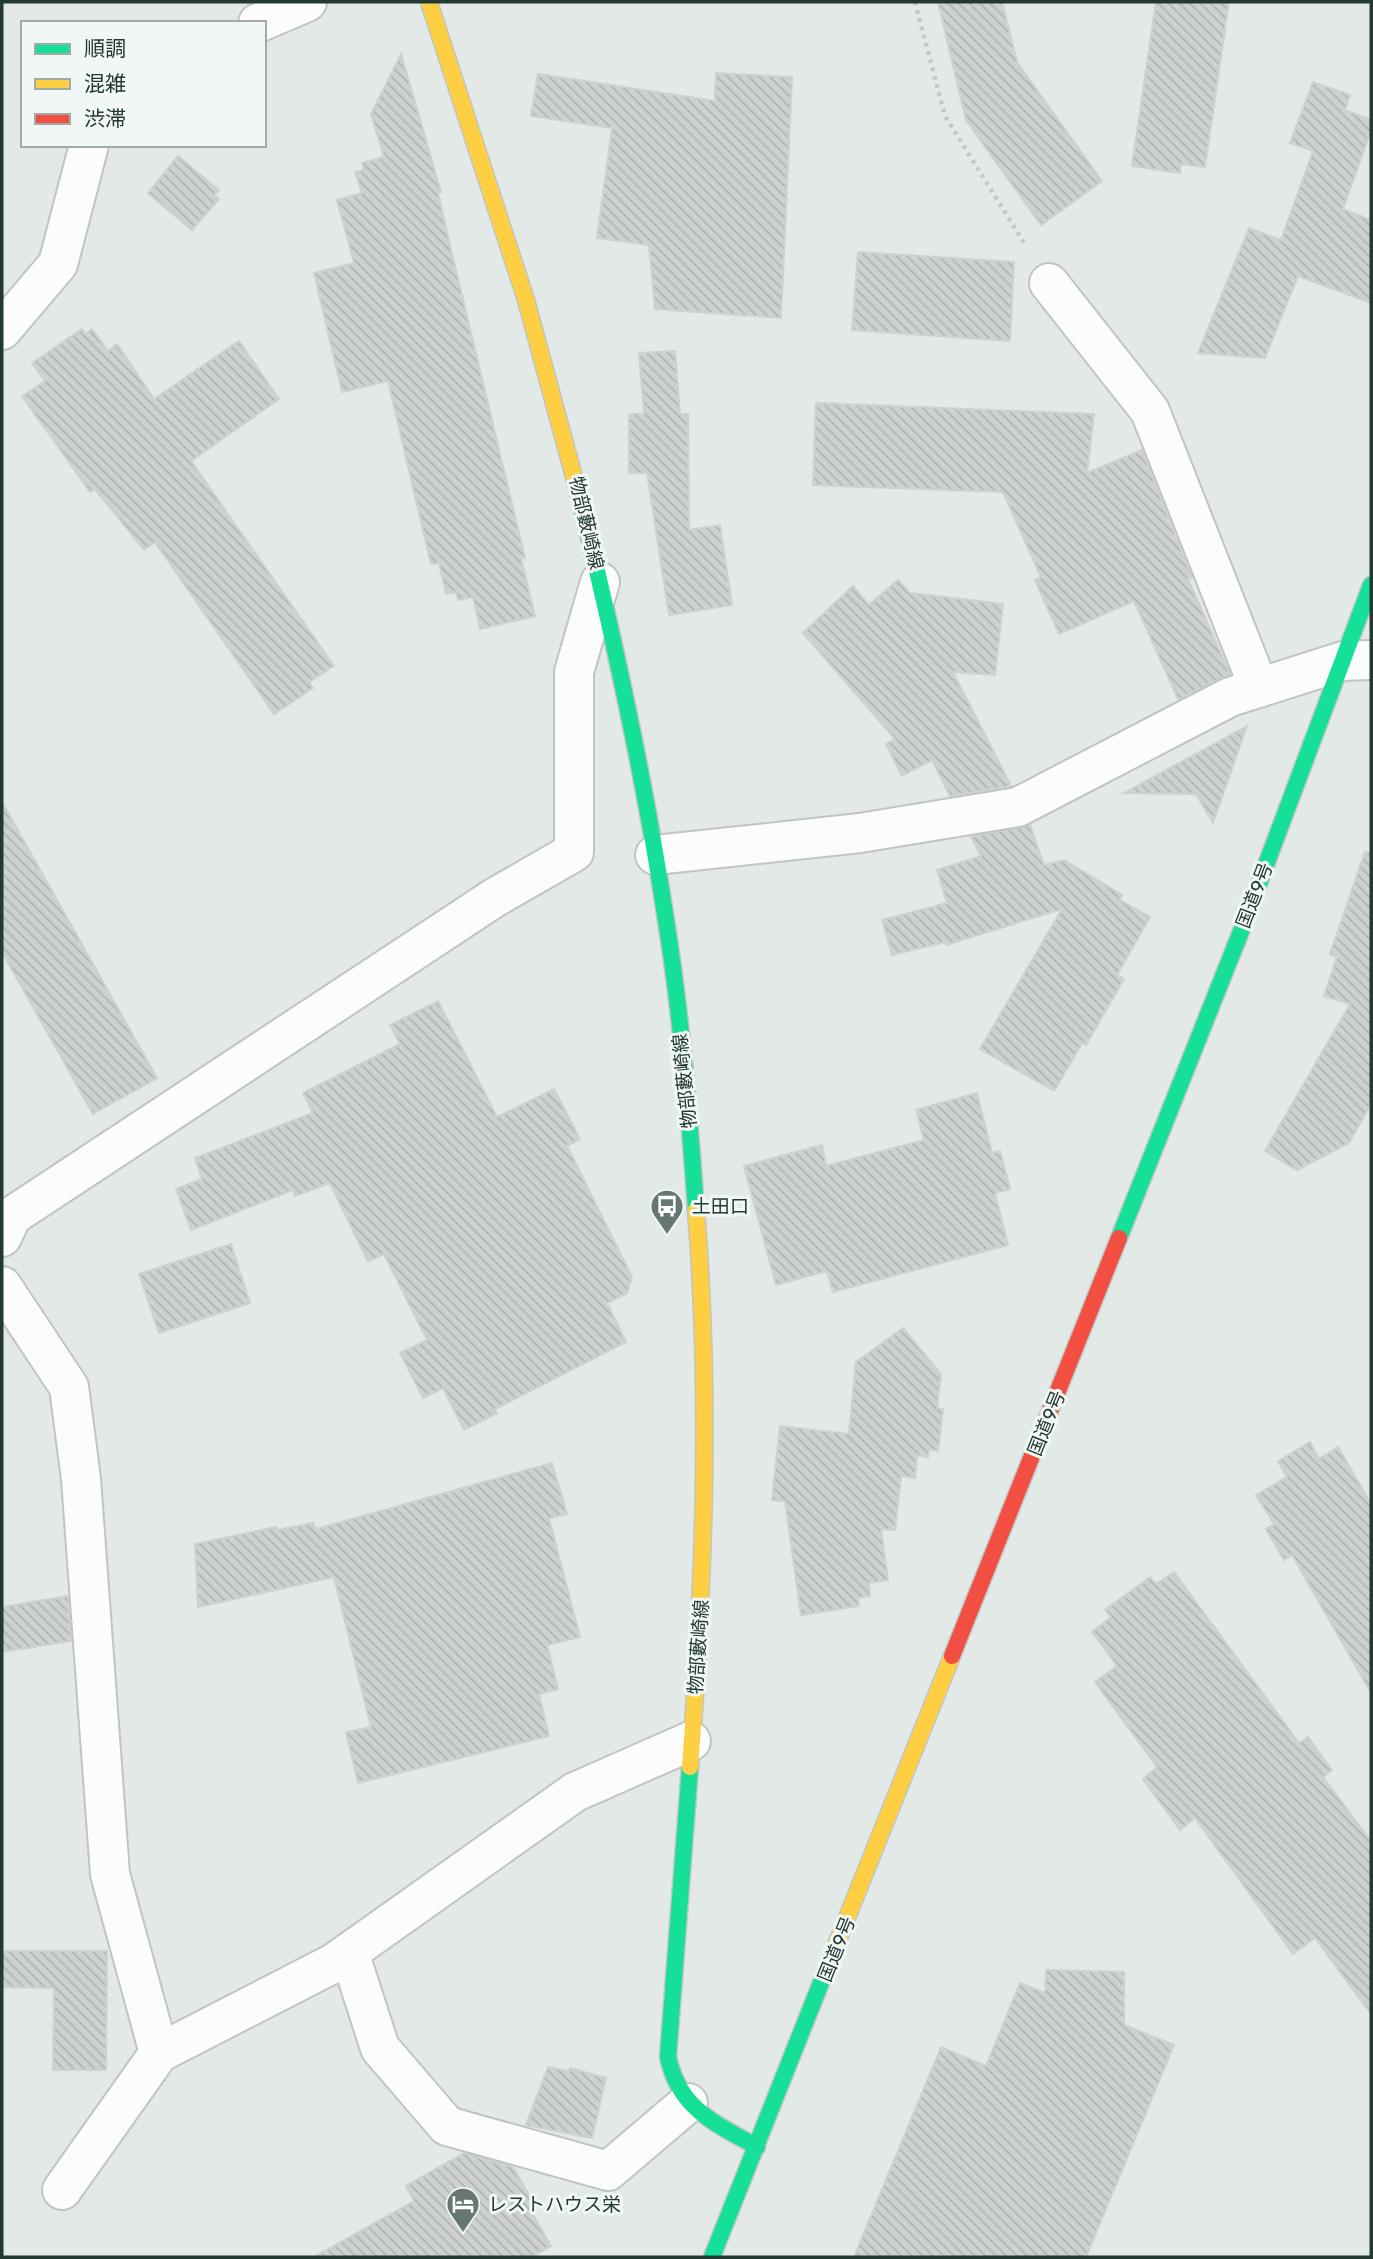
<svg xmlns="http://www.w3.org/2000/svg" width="1373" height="2259" viewBox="0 0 1373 2259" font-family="Rubik,'Noto Sans JP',sans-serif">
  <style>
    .building { fill: url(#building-back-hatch); stroke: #ccd2cf; stroke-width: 2 }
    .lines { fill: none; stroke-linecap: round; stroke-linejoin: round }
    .street-casing { stroke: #c0c5c3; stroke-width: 42 }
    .fast-casing { stroke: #bfc6c3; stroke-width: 19 }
    .slow-casing { stroke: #bfc6c3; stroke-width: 19 }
    .jam-casing { stroke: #bfc6c3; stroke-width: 19 }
    .path { stroke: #c0c9c4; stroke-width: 4.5; stroke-dasharray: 3.5 5; stroke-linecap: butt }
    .street { stroke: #fbfcfb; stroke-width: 38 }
    .fast { stroke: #16e098; stroke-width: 16 }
    .slow { stroke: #ffcf43; stroke-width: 16 }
    .jam { stroke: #f24e42; stroke-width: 16 }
    .labels { text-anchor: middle; stroke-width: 6; stroke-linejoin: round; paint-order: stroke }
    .street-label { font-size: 19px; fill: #223a33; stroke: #f1f7f4 }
    .poi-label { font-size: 19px; fill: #223a33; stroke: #f1f7f4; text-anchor: start }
  </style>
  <defs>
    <pattern id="building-back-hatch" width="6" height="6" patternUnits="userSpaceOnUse" patternTransform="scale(1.75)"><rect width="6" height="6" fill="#cdd2d0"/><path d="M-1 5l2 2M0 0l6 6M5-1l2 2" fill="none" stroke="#b0b5b3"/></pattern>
  </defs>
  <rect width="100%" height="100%" fill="#e3e9e6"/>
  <path class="building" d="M 938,2 L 1002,2 L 1017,62 L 1102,181 L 1041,225 L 966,120 Z
    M 1156,2 L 1229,2 L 1205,167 L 1181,164 L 1180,173 L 1132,166 Z
    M 401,54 L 441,192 L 438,193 L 449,241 L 525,558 L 521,558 L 535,616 L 480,629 L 473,597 L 458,600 L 456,592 L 446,594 L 439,563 L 431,564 L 388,381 L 342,392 L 314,273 L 354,263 L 337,200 L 362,193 L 355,172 L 364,170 L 362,163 L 384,157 L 371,114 Z
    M 716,73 L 792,77 L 781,318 L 655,309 L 649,245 L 597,238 L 612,128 L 531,116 L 538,74 L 715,101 Z
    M 1313,82 L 1350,95 L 1345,110 L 1371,120 L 1371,130 L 1343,209 L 1371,220 L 1371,303 L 1298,276 L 1265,358 L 1198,353 L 1249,228 L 1281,240 L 1313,151 L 1290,143 Z
    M 178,156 L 219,190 L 214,195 L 219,199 L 192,230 L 148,193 Z
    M 858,252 L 1014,262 L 1010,341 L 852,330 Z
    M 82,329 L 85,334 L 92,329 L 108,351 L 117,344 L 154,399 L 239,341 L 279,399 L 191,461 L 334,666 L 309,682 L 313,688 L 274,714 L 155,542 L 144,550 L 95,489 L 90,492 L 22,396 L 45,381 L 32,363 Z
    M 675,351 L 680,414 L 688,414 L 689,530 L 720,525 L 732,605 L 669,615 L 647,473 L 629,473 L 629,414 L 644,414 L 639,353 Z
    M 816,403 L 1094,414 L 1087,473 L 1142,450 L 1192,578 L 1188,579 L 1230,674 L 1178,699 L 1134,601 L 1059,634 L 1035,580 L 1041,577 L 1003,492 L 813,485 Z
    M 898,580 L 910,593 L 1003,604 L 995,675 L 953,672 L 1011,786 L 950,796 L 932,760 L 902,776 L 886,744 L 895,739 L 803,633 L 853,586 L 869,605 Z
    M 1247,726 L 1213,823 L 1196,794 L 1124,793 Z
    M 2,802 L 157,1078 L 93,1114 L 2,952 Z
    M 1030,825 L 1044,865 L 1064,860 L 1122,895 L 1120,900 L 1150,917 L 1117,975 L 1124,979 L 1086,1045 L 1083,1042 L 1054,1091 L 980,1049 L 1062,909 L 946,945 L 945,942 L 892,955 L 882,920 L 947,903 L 937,870 L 981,856 L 971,837 Z
    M 1365,852 L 1371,853 L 1371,1104 L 1349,1143 L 1297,1170 L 1265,1151 L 1350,1004 L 1324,996 L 1337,957 L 1330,954 Z
    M 438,1001 L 497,1117 L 554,1089 L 580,1139 L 567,1146 L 632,1277 L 627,1293 L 607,1303 L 626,1342 L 495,1409 L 497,1413 L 464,1430 L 443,1388 L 423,1398 L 400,1353 L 427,1340 L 384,1254 L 368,1262 L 330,1183 L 295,1196 L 293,1190 L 191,1230 L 176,1189 L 202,1179 L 195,1158 L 313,1113 L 303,1093 L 400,1044 L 390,1025 Z
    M 977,1093 L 992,1153 L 1000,1151 L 1010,1189 L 995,1193 L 1008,1245 L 833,1292 L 827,1271 L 776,1285 L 744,1166 L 822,1145 L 826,1166 L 924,1140 L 916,1110 Z
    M 231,1244 L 250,1303 L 159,1333 L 139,1274 Z
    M 903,1328 L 941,1374 L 937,1408 L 943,1409 L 938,1451 L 929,1449 L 928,1457 L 917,1455 L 915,1478 L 901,1476 L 895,1530 L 881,1529 L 888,1580 L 869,1583 L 870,1596 L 858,1598 L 859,1606 L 801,1615 L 785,1501 L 772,1500 L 780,1426 L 849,1434 L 856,1362 Z
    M 1310,1442 L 1319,1459 L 1338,1447 L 1371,1504 L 1371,1693 L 1292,1555 L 1284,1560 L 1266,1529 L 1274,1524 L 1256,1495 L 1287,1477 L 1278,1461 Z
    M 552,1463 L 567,1514 L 549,1518 L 580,1637 L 547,1645 L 558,1689 L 539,1694 L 549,1736 L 358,1783 L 346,1732 L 371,1727 L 334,1577 L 198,1607 L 195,1544 L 276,1527 L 277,1530 L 313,1523 L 316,1529 Z
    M 1174,1572 L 1299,1743 L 1308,1737 L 1332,1770 L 1323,1777 L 1371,1841 L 1371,2014 L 1315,1938 L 1293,1954 L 1195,1818 L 1180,1830 L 1143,1779 L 1157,1767 L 1095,1682 L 1117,1666 L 1092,1632 L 1111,1617 L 1105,1610 L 1150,1577 L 1156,1584 Z
    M 68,1596 L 71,1641 L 2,1652 L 2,1607 Z
    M 2,1951 L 107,1951 L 106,2070 L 53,2070 L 54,1988 L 2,1987 Z
    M 1046,1970 L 1124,1972 L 1124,2025 L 1174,2045 L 1086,2257 L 854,2257 L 941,2047 L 986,2066 L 1020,1983 L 1045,1993 Z
    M 548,2067 L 569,2071 L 570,2068 L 606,2078 L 592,2138 L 526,2125 Z
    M 464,2153 L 513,2167 L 536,2207 L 531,2211 L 551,2246 L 531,2257 L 314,2257 L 414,2201 L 406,2186 Z"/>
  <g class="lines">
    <defs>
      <path id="street" d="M 258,23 L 307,2
        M 1049,283 L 1150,411 L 1259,688
        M 2,330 L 58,264 L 89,145
        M 655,855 L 860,833 L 1018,807 L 1230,697 L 1343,661 L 1371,660
        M 2,1237 L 12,1216 L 494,898 L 574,852 L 574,672 L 600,582
        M 2,1286 L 69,1387 L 81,1479 L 110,1874 L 159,2053
        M 349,1952 L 380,2048 L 447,2126 L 608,2171 L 688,2103
        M 62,2190 L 159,2053 L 334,1963 L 575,1792 L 691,1741"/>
      <path id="fast" d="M 577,488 C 612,629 643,770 665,914 C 681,1012 689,1111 696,1210
        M 1119,1238 L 1240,934 L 1371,585
        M 690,1767 L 668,2057 C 679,2109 715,2123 757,2147
        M 712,2257 L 834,1950"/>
      <path id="slow" d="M 429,2 L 526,300 L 577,488
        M 690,1767 C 704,1582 711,1395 696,1210
        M 834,1950 L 952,1656"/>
      <path id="jam" d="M 952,1656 L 1119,1238"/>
    </defs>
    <use href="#street" class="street-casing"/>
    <use href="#fast" class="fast-casing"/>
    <use href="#slow" class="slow-casing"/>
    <use href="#jam" class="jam-casing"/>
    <path class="path" d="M 915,2 L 945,116 L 1026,246"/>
    <use href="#street" class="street"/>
    <use href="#fast" class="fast"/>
    <use href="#slow" class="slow"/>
    <use href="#jam" class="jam"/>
  </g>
  <defs>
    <symbol id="bus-pin" viewBox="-11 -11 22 30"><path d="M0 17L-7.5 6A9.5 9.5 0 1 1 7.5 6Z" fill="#667772" stroke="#f1f7f4"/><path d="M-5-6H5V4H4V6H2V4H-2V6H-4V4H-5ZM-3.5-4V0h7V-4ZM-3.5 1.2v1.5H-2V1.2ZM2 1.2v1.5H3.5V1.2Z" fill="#fff"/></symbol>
    <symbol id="hotel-pin" viewBox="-11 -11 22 30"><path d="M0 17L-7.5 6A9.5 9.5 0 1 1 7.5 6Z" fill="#667772" stroke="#f1f7f4"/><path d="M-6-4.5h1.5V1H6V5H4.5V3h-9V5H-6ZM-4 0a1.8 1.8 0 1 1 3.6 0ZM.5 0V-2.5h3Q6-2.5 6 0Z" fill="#fff"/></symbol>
  </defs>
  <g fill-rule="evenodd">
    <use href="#bus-pin" x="648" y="1187" width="38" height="52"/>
    <use href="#hotel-pin" x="444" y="2185" width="38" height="52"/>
  </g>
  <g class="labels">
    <g class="street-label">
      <text transform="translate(587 523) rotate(77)" y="7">物部藪崎線</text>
      <text transform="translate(1254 895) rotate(-69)" y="7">国道9号</text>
      <text transform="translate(684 1081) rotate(-96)" y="7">物部藪崎線</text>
      <text transform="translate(1046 1423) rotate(-68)" y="7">国道9号</text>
      <text transform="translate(698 1647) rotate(-86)" y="7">物部藪崎線</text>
      <text transform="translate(836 1949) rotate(-68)" y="7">国道9号</text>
    </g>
    <g class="poi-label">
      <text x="692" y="1213">土田口</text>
      <text x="488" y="2211">レストハウス栄</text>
    </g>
  </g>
  <rect width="1373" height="2259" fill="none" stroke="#223a33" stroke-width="7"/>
  <rect x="21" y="21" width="245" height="126" fill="#f1f7f4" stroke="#9eaba7" stroke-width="2"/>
  <rect x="35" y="44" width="35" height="10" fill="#16e098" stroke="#9eaba7" stroke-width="2"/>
  <text x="84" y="56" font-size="21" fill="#223a33">順調</text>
  <rect x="35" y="79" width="35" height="10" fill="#ffcf43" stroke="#9eaba7" stroke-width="2"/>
  <text x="84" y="91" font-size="21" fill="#223a33">混雑</text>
  <rect x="35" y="114" width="35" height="10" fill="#f24e42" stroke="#9eaba7" stroke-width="2"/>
  <text x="84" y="126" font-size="21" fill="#223a33">渋滞</text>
</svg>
